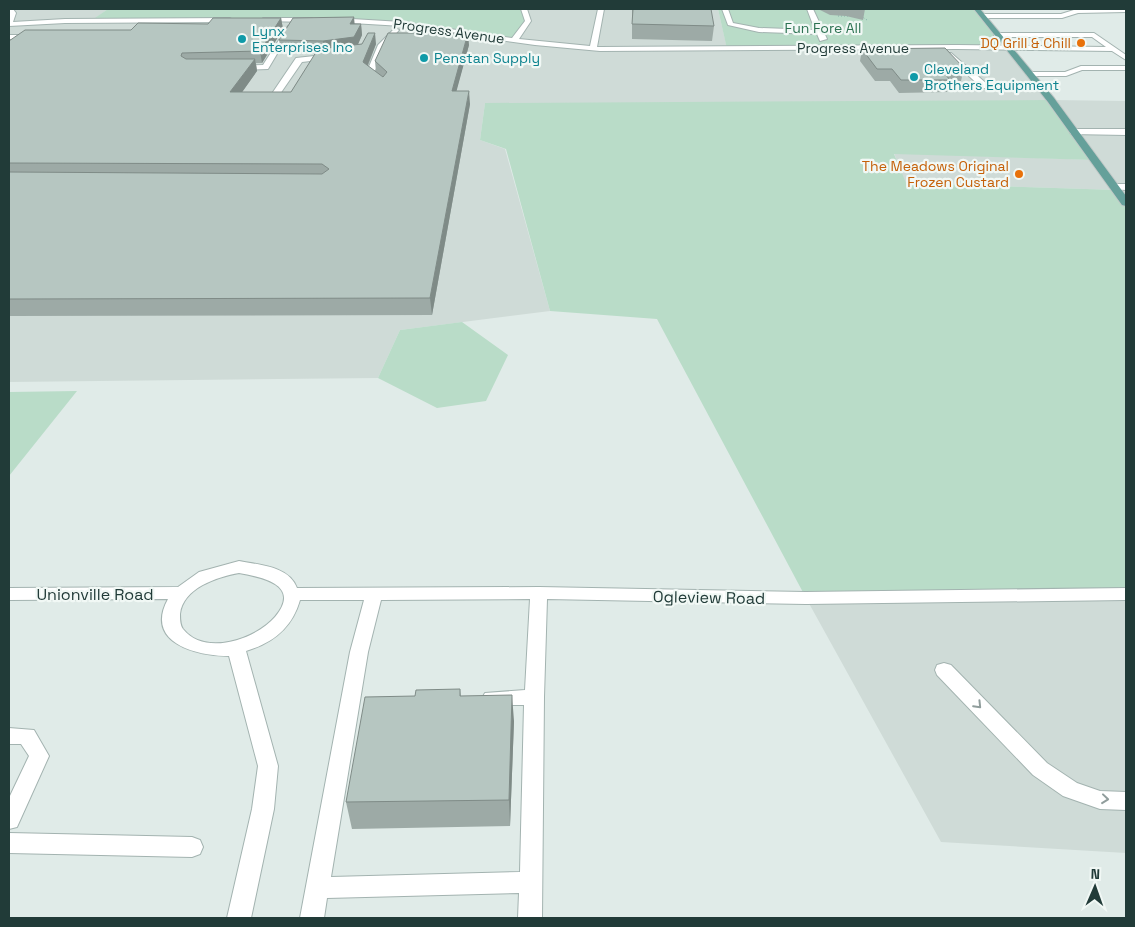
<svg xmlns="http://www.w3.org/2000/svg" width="1135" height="927" viewBox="0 0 1135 927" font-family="'Space Grotesk',sans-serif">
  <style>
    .built { fill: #cfdbd7 }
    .green { fill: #b9dcc8 }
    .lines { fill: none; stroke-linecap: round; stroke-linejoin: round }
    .minor-casing { stroke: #a3b3b0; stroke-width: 2 }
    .major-casing { stroke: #c1c8c7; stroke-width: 2 }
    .path { stroke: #81aea7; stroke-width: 1; stroke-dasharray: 1 2; stroke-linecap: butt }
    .minor { fill: #fff; fill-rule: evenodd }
    .major { fill: #65a09a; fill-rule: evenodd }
    .wall { fill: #9daaa6 }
    .shaded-wall { fill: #7f8b87 }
    .building { fill: #b6c6c1; stroke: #7f8b87 }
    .oneway { stroke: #909d9c }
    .culture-dot { fill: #0f9aa8; stroke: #f1f8f5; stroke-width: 2 }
    .food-dot { fill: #e8710a; stroke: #f1f8f5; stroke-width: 2 }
    .labels { text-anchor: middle; stroke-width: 4.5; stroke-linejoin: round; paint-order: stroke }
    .far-park-label { font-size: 14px; fill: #2c7252; stroke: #f1f8f5 }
    .far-culture-label { font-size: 14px; fill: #0d838f; stroke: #f1f8f5; text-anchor: start }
    .far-street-label { font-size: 14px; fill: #213b38; stroke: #f1f8f5 }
    .far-food-label { font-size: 14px; fill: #c56008; stroke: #f1f8f5; text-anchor: end }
    .street-label { font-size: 16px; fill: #213b38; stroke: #f1f8f5 }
  </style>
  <rect width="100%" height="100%" fill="#e0ebe8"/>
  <path class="built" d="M 9,9 L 108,9 L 93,20 L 528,15 L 524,9 L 718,9 L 727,48 L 1009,47 L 1051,100 L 1126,101 L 1126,203 L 1117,190 L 905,183 L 894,153 L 1095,160 L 485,103 L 480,140 L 505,149 L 550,311 L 400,330 L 378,378 L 9,382 Z
    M 1126,594 L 1126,853 L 941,842 L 806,598 Z"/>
  <path class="green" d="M 108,9 L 524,9 L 529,18 L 514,40 L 375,21 L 92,20 Z
    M 718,9 L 977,9 L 1009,47 L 727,49 Z
    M 1051,100 L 1095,160 L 894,154 L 906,183 L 1117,190 L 1126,203 L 1126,594 L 806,598 L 657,319 L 550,311 L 506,149 L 480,140 L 485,103 Z
    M 462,322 L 508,355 L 486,401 L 437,408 L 378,378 L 400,330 Z
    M 77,391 L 9,476 L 9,392 Z"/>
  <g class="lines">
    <defs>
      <path id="minor" d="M 9,9 L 13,9 L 16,13 L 13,22 L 65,19 L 230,18 L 233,20 L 230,22 L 65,23 L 9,26 Z
        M 521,9 L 527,9 L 531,21 L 519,39 L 590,46 L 598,9 L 604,9 L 597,47 L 600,47 L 957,45 L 1106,47 L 1092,37 L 998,37 L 994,35 L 998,33 L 1094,33 L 1126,55 L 1126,60 L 1112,51 L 957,49 L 600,51 L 535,45 L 402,26 L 335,22 L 332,20 L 335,18 L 402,22 L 512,38 L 525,21 Z
        M 722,9 L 728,9 L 733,23 L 759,28 L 815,30 L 807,9 L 813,9 L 827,39 L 820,41 L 817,34 L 759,32 L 728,25 Z
        M 1077,9 L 1126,9 L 1126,12 L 1078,13 L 1062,18 L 983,18 L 980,16 L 983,14 L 1061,14 Z
        M 263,18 L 312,18 L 315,20 L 312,22 L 261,21 Z
        M 288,26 L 293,27 L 268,69 L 235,70 L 234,68 L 238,66 L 263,65 Z
        M 395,28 L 399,30 L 385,46 L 374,73 L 386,84 L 382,86 L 366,74 L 378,45 Z
        M 9,35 L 35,35 L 39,37 L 35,39 L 9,39 Z
        M 951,53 L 987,84 L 1041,85 L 1045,87 L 1041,89 L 982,88 L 948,57 L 948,53 Z
        M 333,54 L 336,54 L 336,58 L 302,62 L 280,94 L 273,92 L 296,58 Z
        M 1081,66 L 1126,66 L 1126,70 L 1082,70 L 1066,76 L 1030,76 L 1026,74 L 1030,72 L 1065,72 Z
        M 1074,129 L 1126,129 L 1126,135 L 1071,134 L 1070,132 Z
        M 1115,184 L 1126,184 L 1126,190 L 1111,189 L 1110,187 Z
        M 239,561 C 259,565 289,566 297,588 L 539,587 L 806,592 L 1126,588 L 1126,600 L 806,604 L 547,599 L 544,697 L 542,918 L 518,918 L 519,893 L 327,898 L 324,918 L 300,918 L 350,652 L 364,600 L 300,600 C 292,628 273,643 246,651 L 278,766 L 274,809 L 251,918 L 227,918 L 252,809 L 258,766 L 229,656 C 197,656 144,643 168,599 L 9,600 L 9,588 L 178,587 L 199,572 ZM 239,573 C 262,577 302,585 275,617 C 256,639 205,657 183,629 C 180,625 180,619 180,614 C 183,588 217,577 239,573 ZM 530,599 L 525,690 L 485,693 L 482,698 L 485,703 L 492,705 L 524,705 L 520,872 L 331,877 L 368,652 L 381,600 Z
        M 944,663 L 951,665 L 1047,763 L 1077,783 L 1100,791 L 1126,792 L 1126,810 L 1100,809 L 1063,796 L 1033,775 L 937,675 L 935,670 L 937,665 Z
        M 9,728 L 34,730 L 49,756 L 17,827 L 9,829 L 9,798 L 29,756 L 21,744 L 9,744 Z
        M 9,833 L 192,837 L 200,840 L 203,847 L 200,854 L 192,857 L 9,853 Z"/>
      <path id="major" d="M 974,9 L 980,9 L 1054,98 L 1126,196 L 1126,206 L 1122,205 L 1048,102 Z"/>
    </defs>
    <use href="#minor" class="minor-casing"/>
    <use href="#major" class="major-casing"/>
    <path class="path" d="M 838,16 L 850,16
      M 861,16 L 867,20"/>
    <use href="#minor" class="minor"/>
    <use href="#major" class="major"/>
  </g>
  <path class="wall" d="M 632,9 L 714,26 L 712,41 L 632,39 Z
    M 818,9 L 865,9 L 863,20 L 846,16 L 830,15 Z
    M 354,17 L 354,24 L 361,24 L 362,35 L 358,44 L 376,44 L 368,66 L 376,72 L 375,61 L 469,45 L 456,91 L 470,104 L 432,315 L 9,316 L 9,41 L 131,30 L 281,18 L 283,29 L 262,63 L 256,63 L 257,71 L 242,92 L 291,92 L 316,53 L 281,52 L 279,40 Z
    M 862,49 L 964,68 L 961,81 L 950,81 L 947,92 L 899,93 L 890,81 L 875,81 L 860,61 Z
    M 460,689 L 461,696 L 514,721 L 510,826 L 352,829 L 346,802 L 415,696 Z"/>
  <path class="shaded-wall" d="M 354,17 L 355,28 L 350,24 Z
    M 281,18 L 283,29 L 262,63 L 260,51 Z
    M 361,24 L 362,35 L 356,49 L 325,53 L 323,41 Z
    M 375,33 L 376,44 L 364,74 L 363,62 Z
    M 468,33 L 469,45 L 453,104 L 452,91 Z
    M 255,59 L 257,71 L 233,105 L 230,92 Z
    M 469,91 L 470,104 L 432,315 L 430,298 Z
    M 512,695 L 514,721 L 510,826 L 509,800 Z"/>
  <path class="building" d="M 633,9 L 711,9 L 714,26 L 632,24 Z
    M 354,17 L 350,24 L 361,24 L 354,37 L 323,41 L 279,40 L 293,18 Z
    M 213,18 L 281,18 L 260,51 L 182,53 L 181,56 L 186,59 L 255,59 L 230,92 L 291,92 L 318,49 L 362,44 L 368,33 L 375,33 L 363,62 L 383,77 L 387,72 L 375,61 L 388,33 L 468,33 L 452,91 L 469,91 L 430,298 L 9,299 L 9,172 L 322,174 L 329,169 L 322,164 L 9,163 L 9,41 L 25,30 L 131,30 L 138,23 L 208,24 Z
    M 945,48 L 964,68 L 940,68 L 950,80 L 901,80 L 892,69 L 877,69 L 862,49 Z
    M 460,689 L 460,696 L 512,695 L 509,800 L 346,802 L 365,697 L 415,696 L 416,690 Z"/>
  <defs><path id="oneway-chevron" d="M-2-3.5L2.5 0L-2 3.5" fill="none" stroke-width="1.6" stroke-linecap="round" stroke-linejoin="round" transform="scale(1.25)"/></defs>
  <g class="oneway">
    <use href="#oneway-chevron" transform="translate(978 705) rotate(46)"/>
    <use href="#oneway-chevron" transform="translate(1105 799) rotate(6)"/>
  </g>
  <g class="culture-dot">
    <circle cx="242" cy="39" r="5"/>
    <circle cx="424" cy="58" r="5"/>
    <circle cx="914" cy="77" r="5"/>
  </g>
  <g class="food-dot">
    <circle cx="1081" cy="43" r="5"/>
    <circle cx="1019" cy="174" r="5"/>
  </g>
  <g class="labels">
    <g class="far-park-label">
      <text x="823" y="33">Fun Fore All</text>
    </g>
    <g class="far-culture-label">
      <text x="252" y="36">Lynx<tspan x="252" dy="16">Enterprises Inc</tspan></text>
      <text x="434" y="63">Penstan Supply</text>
      <text x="924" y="74">Cleveland<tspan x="924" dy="16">Brothers Equipment</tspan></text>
    </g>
    <g class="far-street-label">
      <text transform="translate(449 31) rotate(8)" y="5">Progress Avenue</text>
      <text x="853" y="53">Progress Avenue</text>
    </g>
    <g class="far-food-label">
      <text x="1071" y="48">DQ Grill &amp; Chill</text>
      <text x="1009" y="171">The Meadows Original<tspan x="1009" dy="16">Frozen Custard</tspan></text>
    </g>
    <g class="street-label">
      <text x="95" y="600">Unionville Road</text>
      <text transform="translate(709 597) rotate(1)" y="6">Ogleview Road</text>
    </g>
  </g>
  <rect width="1135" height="927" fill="none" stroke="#213b38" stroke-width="20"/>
  <g transform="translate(1095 887) rotate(2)" stroke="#f1f8f5" stroke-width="4" paint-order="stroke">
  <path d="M0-4L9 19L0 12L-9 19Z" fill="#213b38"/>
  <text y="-8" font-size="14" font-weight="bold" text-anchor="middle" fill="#213b38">N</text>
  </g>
</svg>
